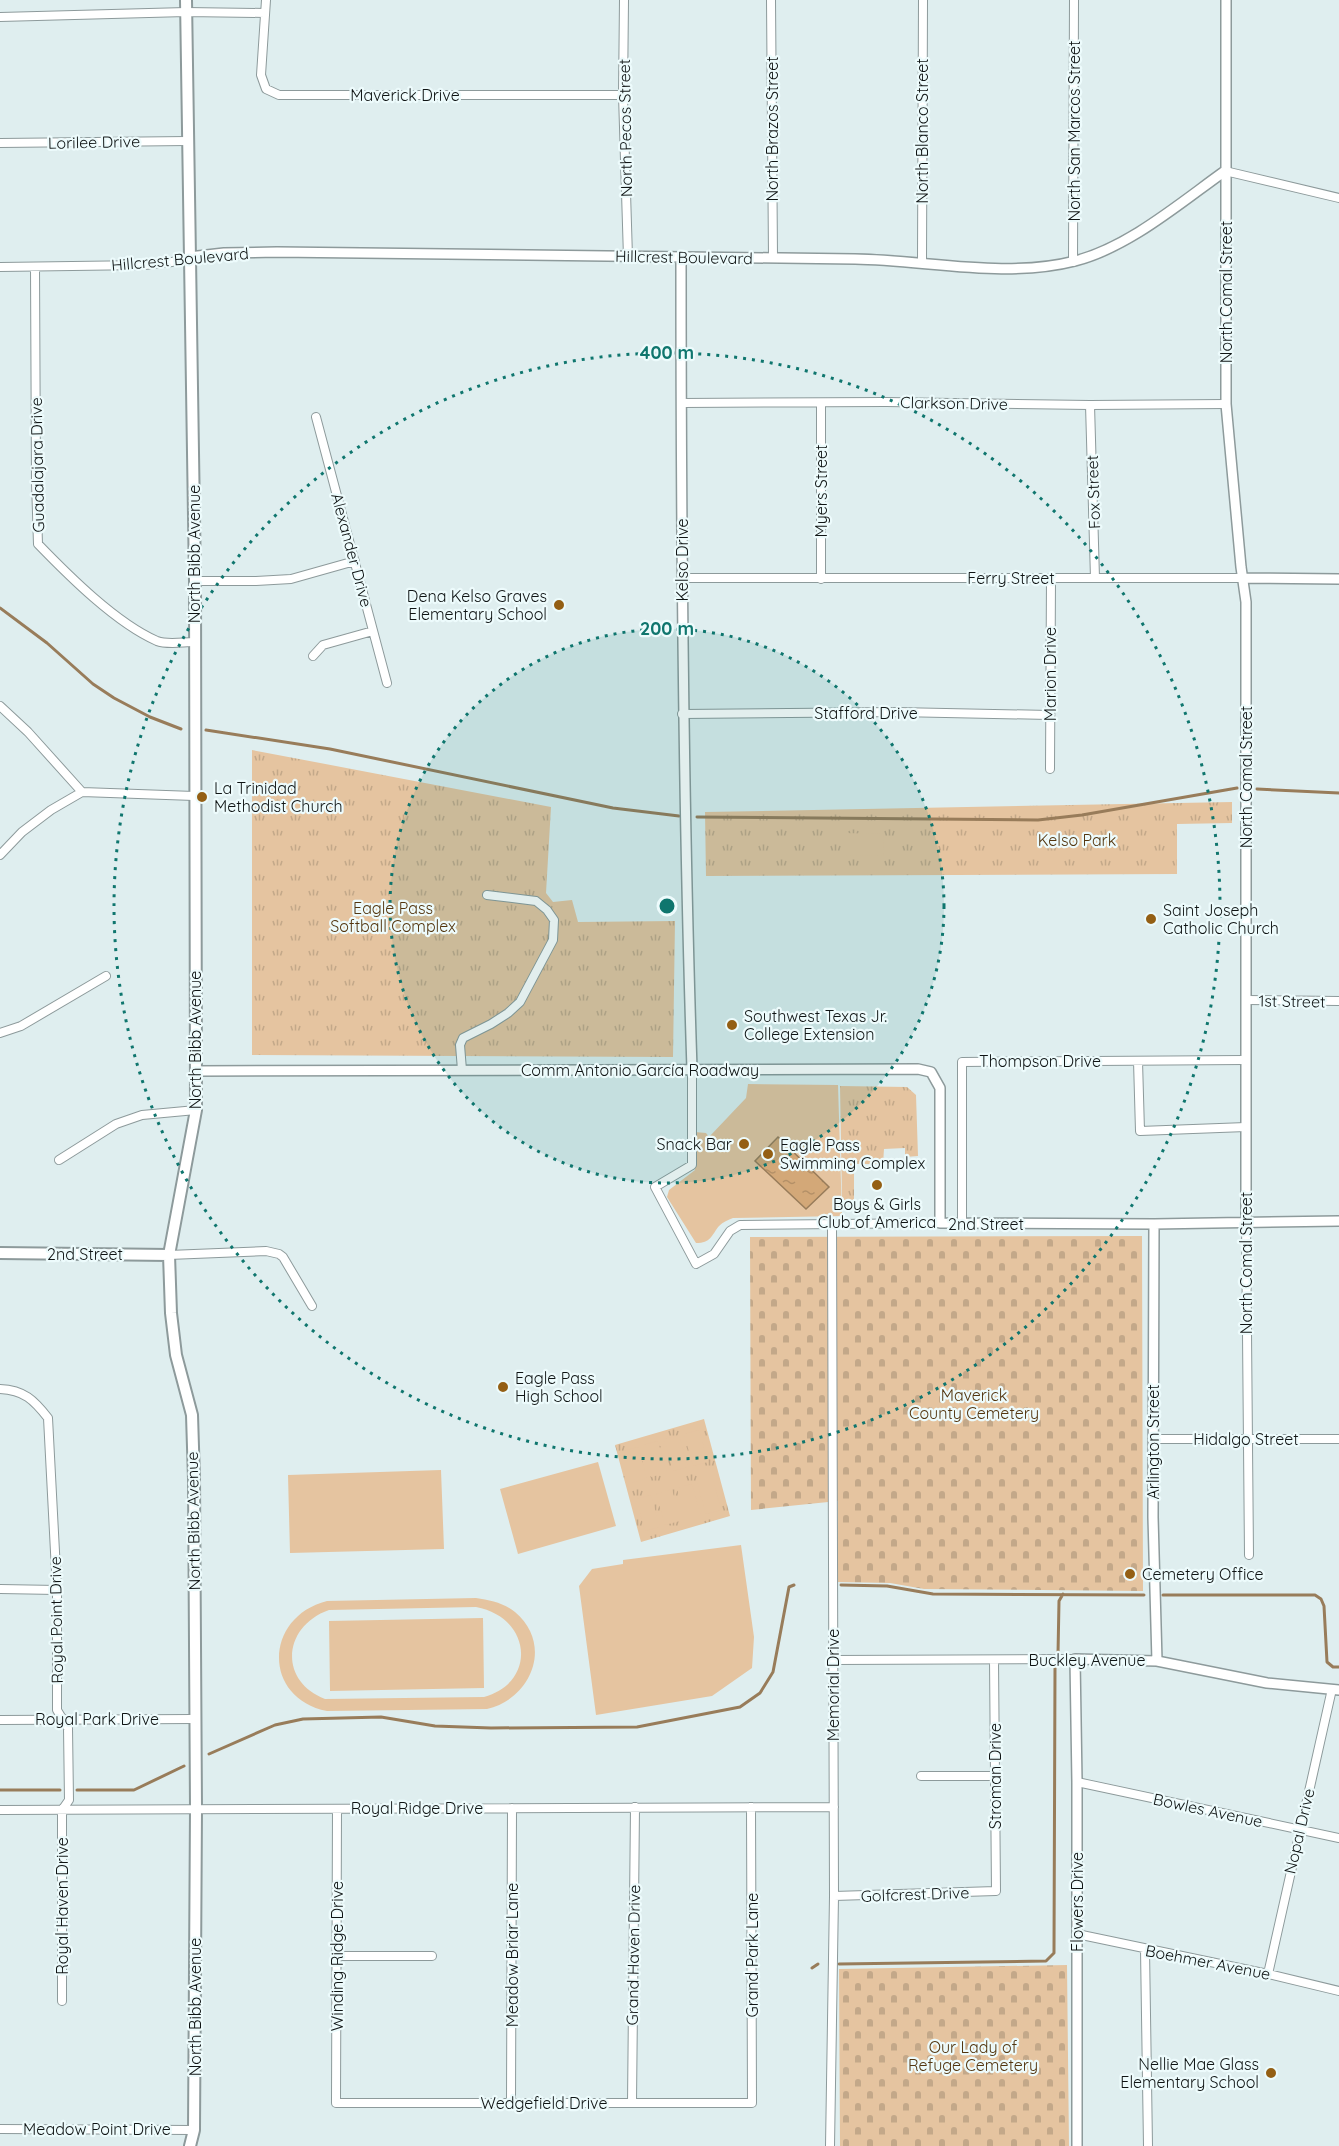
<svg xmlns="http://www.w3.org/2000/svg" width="1339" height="2146" viewBox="0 0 1339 2146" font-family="Quicksand,sans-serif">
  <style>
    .grass { fill: url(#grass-tufts) }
    .cemetery { fill: url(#cemetery-stones) }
    .pitch { fill: #e5c4a0; fill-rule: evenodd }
    .water { fill: url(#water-ripples); stroke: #987c5a; stroke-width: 1.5 }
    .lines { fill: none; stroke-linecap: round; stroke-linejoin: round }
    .stream { stroke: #987c5a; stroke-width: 3 }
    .minor-casing { stroke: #8d9a9b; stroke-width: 10 }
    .tertiary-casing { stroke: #8d9a9b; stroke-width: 12 }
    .secondary-casing { stroke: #8d9a9b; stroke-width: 14 }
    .minor { stroke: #fff; stroke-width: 8 }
    .tertiary { stroke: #fff; stroke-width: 9 }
    .secondary { stroke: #fff; stroke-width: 10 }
    .ring { fill: none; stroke: #0f766e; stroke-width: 3; stroke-dasharray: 3 6 }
    .poi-dot { fill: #945f14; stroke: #edfbfc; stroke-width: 2 }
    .labels { text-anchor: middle; stroke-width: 4.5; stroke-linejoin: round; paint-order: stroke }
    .street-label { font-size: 16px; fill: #0f1414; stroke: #edfbfc }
    .poi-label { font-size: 16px; fill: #0f1414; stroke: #edfbfc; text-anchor: start }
    .park-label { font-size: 16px; fill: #53350e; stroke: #edfbfc }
    .centre { fill: #0f766e; stroke: #edfbfc; stroke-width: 3 }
    .ring-label { font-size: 18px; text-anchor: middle; font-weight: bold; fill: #0f766e; stroke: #edfbfc; stroke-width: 4.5; stroke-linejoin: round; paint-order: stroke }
  </style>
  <defs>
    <pattern id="grass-tufts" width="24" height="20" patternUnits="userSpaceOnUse" patternTransform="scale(1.5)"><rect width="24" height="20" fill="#e5c4a0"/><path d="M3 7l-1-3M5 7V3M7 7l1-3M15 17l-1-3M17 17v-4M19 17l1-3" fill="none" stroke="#c3a889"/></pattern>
    <pattern id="cemetery-stones" width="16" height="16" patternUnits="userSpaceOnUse" patternTransform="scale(1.5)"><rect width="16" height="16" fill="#e5c4a0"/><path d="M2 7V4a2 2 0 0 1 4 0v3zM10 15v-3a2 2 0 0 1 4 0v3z" fill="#c3a889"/></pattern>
    <pattern id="water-ripples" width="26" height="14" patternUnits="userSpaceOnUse" patternTransform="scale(1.5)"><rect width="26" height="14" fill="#d3a878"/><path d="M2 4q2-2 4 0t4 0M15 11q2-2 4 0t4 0" fill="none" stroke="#b49067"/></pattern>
  </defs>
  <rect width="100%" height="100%" fill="#dfeeef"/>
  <path class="grass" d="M 252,750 L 551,807 L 546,893 L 553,902 L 572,900 L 578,922 L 675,921 L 673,1057 L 252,1055 Z
    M 1232,802 L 1232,823 L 1177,824 L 1177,874 L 706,876 L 705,812 Z
    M 840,1086 L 907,1087 L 916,1095 L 918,1156 L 905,1157 L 905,1148 L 884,1149 L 883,1164 L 854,1164 L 854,1200 L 842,1200 Z
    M 704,1419 L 730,1516 L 641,1542 L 615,1445 Z"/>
  <path class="cemetery" d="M 1142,1236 L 1143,1591 L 924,1589 L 890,1583 L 837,1582 L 838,1501 L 751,1510 L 750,1237 Z
    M 1067,1965 L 1069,2146 L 840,2146 L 839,1969 Z"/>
  <path class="pitch" d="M 845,833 L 884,834 L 883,856 L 845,855 Z
    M 748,1084 L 838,1085 L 842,1216 L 733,1218 C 728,1220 723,1222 719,1226 C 711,1236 711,1243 696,1243 L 667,1197 L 669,1190 L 695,1170 L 695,1132 L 706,1133 L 709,1137 L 746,1098 Z
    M 699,1430 L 708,1462 L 693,1466 L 684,1434 Z
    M 679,1435 L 688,1467 L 673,1471 L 664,1439 Z
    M 658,1441 L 667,1473 L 651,1477 L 643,1445 Z
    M 638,1447 L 647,1478 L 631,1483 L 623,1451 Z
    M 598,1462 L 616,1526 L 518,1554 L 500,1489 Z
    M 441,1470 L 444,1549 L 290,1553 L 288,1475 Z
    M 713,1479 L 721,1510 L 706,1514 L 697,1483 Z
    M 692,1484 L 701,1516 L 685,1520 L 677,1488 Z
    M 672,1489 L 680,1521 L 665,1525 L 656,1494 Z
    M 651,1495 L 660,1527 L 645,1531 L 636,1499 Z
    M 741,1545 L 754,1637 L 752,1668 L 712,1696 L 596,1715 L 579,1586 L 592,1569 L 623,1564 L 623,1560 Z
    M 476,1598 C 490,1600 504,1603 515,1612 C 554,1645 531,1699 487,1709 L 327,1711 C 262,1698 264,1617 327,1601 ZM 476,1607 C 531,1617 538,1682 484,1697 L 325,1699 C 278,1681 283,1626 329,1610 Z
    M 483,1618 L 484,1688 L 330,1691 L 329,1621 Z"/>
  <path class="water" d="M 778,1137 L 829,1187 L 806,1209 L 755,1161 Z"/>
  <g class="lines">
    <path class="stream" d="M 0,608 L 47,643 L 93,684 L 114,698 L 150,717 L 181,729
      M 206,730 L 330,749 L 613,808 L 679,816
      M 1257,789 L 1339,793
      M 697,817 L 1038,820 L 1082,815 L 1237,788
      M 841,1585 L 887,1586 L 933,1594 L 1144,1595
      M 1163,1595 L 1315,1595 L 1321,1599 L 1324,1606 L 1327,1662 L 1333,1667 L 1339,1667
      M 1058,1654 L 1059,1601 L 1063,1594
      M 209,1754 L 275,1725 L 303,1719 L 381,1717 L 435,1726 L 491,1728 L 637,1727 L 740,1707 L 760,1693 L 773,1672 L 789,1587 L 794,1585
      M 0,1790 L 60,1790
      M 77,1790 L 134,1790 L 184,1766
      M 839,1964 L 1046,1961 L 1054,1953 L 1055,1668
      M 812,1968 L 818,1964"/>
    <defs>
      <path id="minor" d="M 266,0 L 261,75 L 266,89 L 279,95 L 623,95
        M 624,0 L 623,95 L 628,257
        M 771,0 L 773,258
        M 0,17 L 186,12 L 265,13
        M 0,143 L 188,141
        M 1225,171 L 1339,198
        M 1073,262 L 1074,0
        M 922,263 L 923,0
        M 0,267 L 145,265 L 172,262 L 189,257
        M 35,267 L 36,482 L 38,544 C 69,576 116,623 157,641 C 167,645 183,642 194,642
        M 682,403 L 886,402 L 1090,405 L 1226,404
        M 1090,405 L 1095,578
        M 316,417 L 387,683
        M 682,578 L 1244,578
        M 821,579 L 821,403
        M 195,581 L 256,581 L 291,579 L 355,561
        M 313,656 L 323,645 L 373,631
        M 0,706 L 28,732 L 82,792 L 194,796
        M 682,714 L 897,712 L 1049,715
        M 1050,769 L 1051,578
        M 0,855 L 22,832 L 51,810 L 82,792
        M 1246,1000 L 1339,1001
        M 0,1033 L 21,1026 L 106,976
        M 1138,1061 L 1140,1131 L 1246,1127
        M 692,1069 L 692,1165 L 655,1187 L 696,1264 L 714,1254 L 730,1231 L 740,1225 L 940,1223
        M 462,1070 L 460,1045 L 463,1038 L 491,1024 L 508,1013 L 520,1002 L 553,940 L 554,920 L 547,910 L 536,901 L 487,895
        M 59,1160 L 116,1124 L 142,1115 L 196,1110
        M 1246,1222 L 1249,1555
        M 962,1224 L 962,1062 L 1245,1060
        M 169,1255 L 266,1251 L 279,1254 L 283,1257 L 312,1306
        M 0,1389 C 24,1390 34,1400 48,1418 L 57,1590 L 57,1710 L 68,1728 L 69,1800 L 62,1810 L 62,2001
        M 1153,1439 L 1339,1439
        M 0,1589 L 57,1590
        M 833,1660 L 1075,1659
        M 0,1720 L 194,1719
        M 921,1776 L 995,1776
        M 1077,1782 L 1339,1838
        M 337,1809 L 336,2103 L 752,2103 L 751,1807
        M 0,1810 L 834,1807
        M 834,1896 L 996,1891 L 994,1660
        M 1077,1934 L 1268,1974 L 1339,1991
        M 1145,1949 L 1148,2146
        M 337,1956 L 432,1956
        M 1268,1974 L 1332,1689
        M 511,2103 L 512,1808
        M 632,2103 L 635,1807
        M 0,2129 L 194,2130
        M 830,2146 L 834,1896 L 832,1224"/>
      <path id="tertiary" d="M 1226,0 L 1226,404 L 1241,567 L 1246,602 L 1246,1222
        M 189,257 L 224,253 L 277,252 C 469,255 662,256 855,259 C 926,260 1005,279 1075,261 C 1129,247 1180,203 1225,171
        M 681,258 C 681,529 683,799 692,1069
        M 1244,578 L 1339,579
        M 196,1071 L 918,1069 L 931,1072 L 940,1088 L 940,1223 L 1154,1224 L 1339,1221
        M 1154,1224 L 1153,1517 L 1157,1661
        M 1077,2146 L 1077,1782 L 1075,1659 L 1157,1661 L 1267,1683 L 1339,1690"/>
      <path id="secondary" d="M 186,0 L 195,581 L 196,1110 L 169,1255 L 171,1313 L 176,1355 L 192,1415 L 194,1479 L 196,1809 L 194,2130 L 190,2146
        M 0,1253 L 169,1255"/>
    </defs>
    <use href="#minor" class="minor-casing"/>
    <use href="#tertiary" class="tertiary-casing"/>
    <use href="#secondary" class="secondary-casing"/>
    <use href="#minor" class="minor"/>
    <use href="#tertiary" class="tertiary"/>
    <use href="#secondary" class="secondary"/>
  </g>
  <circle cx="667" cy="906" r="277" fill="#0f766e" fill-opacity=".12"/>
  <g class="ring">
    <circle cx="667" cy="906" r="277"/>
    <circle cx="667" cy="906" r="553"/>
  </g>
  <g class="poi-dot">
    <circle cx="559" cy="605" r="6"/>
    <circle cx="202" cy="797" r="6"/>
    <circle cx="1151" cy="919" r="6"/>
    <circle cx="732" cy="1025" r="6"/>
    <circle cx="744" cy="1144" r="6"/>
    <circle cx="768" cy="1154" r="6"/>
    <circle cx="877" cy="1185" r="6"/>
    <circle cx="503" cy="1387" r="6"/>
    <circle cx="1130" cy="1574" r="6"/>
    <circle cx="1271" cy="2073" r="6"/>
  </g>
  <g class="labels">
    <g class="street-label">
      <text x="405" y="101">Maverick Drive</text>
      <text transform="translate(625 128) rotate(-91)" y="6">North Pecos Street</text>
      <text transform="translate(772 129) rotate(-90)" y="6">North Brazos Street</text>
      <text transform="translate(922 131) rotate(-90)" y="6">North Blanco Street</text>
      <text transform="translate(1074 131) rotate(-90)" y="6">North San Marcos Street</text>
      <text transform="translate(94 142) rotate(-1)" y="6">Lorilee Drive</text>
      <text transform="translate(684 257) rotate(1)" y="6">Hillcrest Boulevard</text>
      <text transform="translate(180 259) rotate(-5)" y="6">Hillcrest Boulevard</text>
      <text transform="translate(1226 292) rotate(-90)" y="6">North Comal Street</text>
      <text transform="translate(954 403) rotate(1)" y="6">Clarkson Drive</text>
      <text transform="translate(37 465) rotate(-91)" y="6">Guadalajara Drive</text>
      <text transform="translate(821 491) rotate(-90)" y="6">Myers Street</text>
      <text transform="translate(1093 492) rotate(-92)" y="6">Fox Street</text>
      <text transform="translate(352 550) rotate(75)" y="6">Alexander Drive</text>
      <text transform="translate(194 554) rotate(-90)" y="6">North Bibb Avenue</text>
      <text transform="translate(682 560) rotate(-90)" y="6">Kelso Drive</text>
      <text x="1011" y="584">Ferry Street</text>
      <text transform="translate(1050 674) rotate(-90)" y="6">Marion Drive</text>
      <text x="866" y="719">Stafford Drive</text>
      <text transform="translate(1246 777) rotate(-90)" y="6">North Comal Street</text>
      <text transform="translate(1292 1001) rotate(1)" y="6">1st Street</text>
      <text transform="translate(195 1040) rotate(-90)" y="6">North Bibb Avenue</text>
      <text x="1040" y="1067">Thompson Drive</text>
      <text x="640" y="1076">Comm Antonio García Roadway</text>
      <text x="986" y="1230">2nd Street</text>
      <text x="85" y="1260">2nd Street</text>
      <text transform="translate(1246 1263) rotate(-90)" y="6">North Comal Street</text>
      <text x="1246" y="1445">Hidalgo Street</text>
      <text transform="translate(1153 1442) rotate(-90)" y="6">Arlington Street</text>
      <text transform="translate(193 1521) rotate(-91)" y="6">North Bibb Avenue</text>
      <text transform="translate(56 1620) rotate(-91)" y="6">Royal Point Drive</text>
      <text x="1087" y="1666">Buckley Avenue</text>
      <text transform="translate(833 1685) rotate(-90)" y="6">Memorial Drive</text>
      <text x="97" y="1725">Royal Park Drive</text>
      <text transform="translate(995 1776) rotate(-90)" y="6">Stroman Drive</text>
      <text x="417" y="1814">Royal Ridge Drive</text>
      <text transform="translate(1208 1810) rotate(12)" y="6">Bowles Avenue</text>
      <text transform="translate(1299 1831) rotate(-77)" y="6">Nopal Drive</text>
      <text transform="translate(915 1894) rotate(-2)" y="6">Golfcrest Drive</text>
      <text transform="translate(1077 1902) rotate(-90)" y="6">Flowers Drive</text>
      <text transform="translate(62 1906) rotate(-90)" y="6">Royal Haven Drive</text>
      <text transform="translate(512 1955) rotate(-90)" y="6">Meadow Briar Lane</text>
      <text transform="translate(633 1955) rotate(-89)" y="6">Grand Haven Drive</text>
      <text transform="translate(752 1955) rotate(-90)" y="6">Grand Park Lane</text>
      <text transform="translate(337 1956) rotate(-90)" y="6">Winding Ridge Drive</text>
      <text transform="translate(1208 1962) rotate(11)" y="6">Boehmer Avenue</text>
      <text transform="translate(195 2007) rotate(-90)" y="6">North Bibb Avenue</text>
      <text x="544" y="2109">Wedgefield Drive</text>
      <text x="97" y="2135">Meadow Point Drive</text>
    </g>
    <g class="poi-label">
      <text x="547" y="602" text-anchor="end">Dena Kelso Graves<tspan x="547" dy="18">Elementary School</tspan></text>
      <text x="214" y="794">La Trinidad<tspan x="214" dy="18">Methodist Church</tspan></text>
      <text x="1163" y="916">Saint Joseph<tspan x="1163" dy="18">Catholic Church</tspan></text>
      <text x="744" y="1022">Southwest Texas Jr.<tspan x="744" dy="18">College Extension</tspan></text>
      <text x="732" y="1150" text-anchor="end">Snack Bar</text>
      <text x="780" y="1151">Eagle Pass<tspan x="780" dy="18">Swimming Complex</tspan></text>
      <text x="877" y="1210" text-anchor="middle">Boys &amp; Girls<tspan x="877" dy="18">Club of America</tspan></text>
      <text x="515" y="1384">Eagle Pass<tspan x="515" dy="18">High School</tspan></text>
      <text x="1142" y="1580">Cemetery Office</text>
      <text x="1259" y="2070" text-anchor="end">Nellie Mae Glass<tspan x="1259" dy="18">Elementary School</tspan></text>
    </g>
    <g class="park-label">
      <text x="1077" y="846">Kelso Park</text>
      <text x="393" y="914">Eagle Pass<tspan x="393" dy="18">Softball Complex</tspan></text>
      <text x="974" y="1401">Maverick<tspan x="974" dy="18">County Cemetery</tspan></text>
      <text x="973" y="2053">Our Lady of<tspan x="973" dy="18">Refuge Cemetery</tspan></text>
    </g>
  </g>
  <circle cx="667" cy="906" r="9" class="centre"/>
  <g class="ring-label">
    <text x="667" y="359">400 m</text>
    <text x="667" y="635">200 m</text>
  </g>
</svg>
